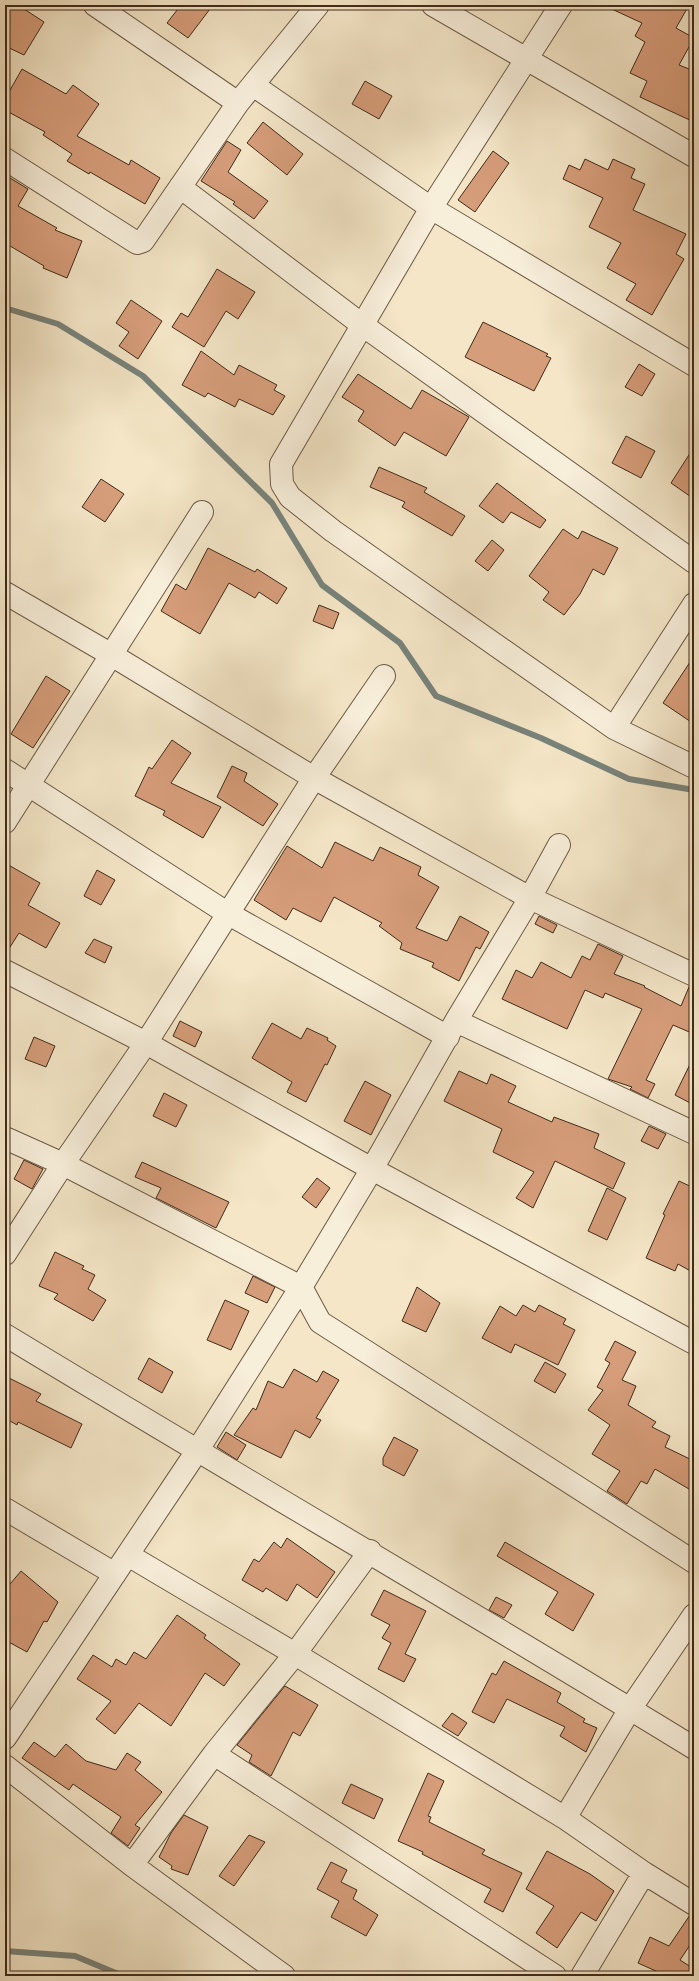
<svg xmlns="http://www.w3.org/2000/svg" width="699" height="1981" viewBox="0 0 699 1981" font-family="'Sorts Mill Goudy',serif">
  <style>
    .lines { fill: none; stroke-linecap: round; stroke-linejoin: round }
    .stream { stroke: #78837b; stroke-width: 6 }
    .building { fill: #d69d7a; stroke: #402b1a }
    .minor-casing { stroke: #6d5a45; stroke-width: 24 }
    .minor { stroke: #f8efdb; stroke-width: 22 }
  </style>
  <rect width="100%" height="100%" fill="#f4e6c7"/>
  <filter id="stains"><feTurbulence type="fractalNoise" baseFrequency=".005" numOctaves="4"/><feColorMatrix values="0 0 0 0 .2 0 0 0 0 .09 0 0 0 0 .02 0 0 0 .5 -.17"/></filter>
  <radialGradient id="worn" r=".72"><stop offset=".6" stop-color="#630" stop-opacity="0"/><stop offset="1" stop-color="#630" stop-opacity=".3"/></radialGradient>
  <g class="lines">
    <path class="stream" d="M 5,308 L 58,324 L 143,376 L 272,503 L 322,585 L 400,643 L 436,696 L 541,738 L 629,779 L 694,790
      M 5,1951 L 75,1956 L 123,1976"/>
  </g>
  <path class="building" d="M 5,5 L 18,5 L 44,22 L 24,55 L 5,46 Z
    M 181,5 L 213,5 L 188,38 L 167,23 Z
    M 603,5 L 689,5 L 676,28 L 694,38 L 679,65 L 694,71 L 694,122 L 640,97 L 647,81 L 630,73 L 645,42 L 635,36 L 642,23 Z
    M 22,69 L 66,94 L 73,85 L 99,104 L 77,136 L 129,165 L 131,160 L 160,178 L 145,204 L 90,172 L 89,174 L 67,161 L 72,154 L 43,135 L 45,132 L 5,110 L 5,99 Z
    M 365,81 L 392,96 L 379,119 L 352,104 Z
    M 263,122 L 303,154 L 287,175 L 247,143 Z
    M 227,141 L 241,150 L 228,172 L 268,201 L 254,219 L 233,204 L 235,202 L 201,181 Z
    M 493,151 L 509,163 L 475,212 L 458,200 Z
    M 585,159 L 608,170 L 613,159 L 635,169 L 631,178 L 645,184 L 633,210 L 686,234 L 676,254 L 684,259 L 652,315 L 626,300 L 636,284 L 607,268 L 621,243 L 589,227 L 603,198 L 563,179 L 569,165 L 580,170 Z
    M 5,175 L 28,189 L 18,206 L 57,228 L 55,230 L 82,241 L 67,278 L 43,268 L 44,266 L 5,243 Z
    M 217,269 L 255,292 L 238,319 L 226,311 L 204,347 L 172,327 L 181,313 L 188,317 Z
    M 131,300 L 162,321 L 138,359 L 119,346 L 129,332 L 116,323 Z
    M 483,322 L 548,354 L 546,356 L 551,358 L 534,391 L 465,357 Z
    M 201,351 L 234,375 L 239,365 L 277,385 L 274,390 L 285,396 L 273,415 L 239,399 L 235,407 L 208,393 L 205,397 L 182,385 Z
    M 639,364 L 655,374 L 642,396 L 625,387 Z
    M 358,374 L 411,409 L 422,390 L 469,417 L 446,456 L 404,432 L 395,446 L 358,421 L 364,411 L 342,397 Z
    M 626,436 L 655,451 L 641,478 L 612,463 Z
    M 694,447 L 694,499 L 671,483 Z
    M 379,467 L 427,488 L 424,492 L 465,516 L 452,536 L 402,507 L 405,502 L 370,487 Z
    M 101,479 L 124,494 L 105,522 L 82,507 Z
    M 497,483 L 546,520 L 540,528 L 511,512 L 503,523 L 479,506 Z
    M 563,529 L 578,539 L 582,531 L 618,548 L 604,575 L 593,569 L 580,594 L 564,615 L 543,600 L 549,592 L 529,576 Z
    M 492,540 L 504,550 L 488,571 L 475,561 Z
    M 208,548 L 255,572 L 257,569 L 287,588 L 277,604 L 259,592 L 255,598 L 229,583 L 200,634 L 161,611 L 176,584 L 186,590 Z
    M 319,605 L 339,613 L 333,629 L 313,621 Z
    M 694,656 L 694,724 L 663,703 Z
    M 46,676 L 70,691 L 33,748 L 11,734 Z
    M 172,740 L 191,753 L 171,783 L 221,807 L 203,838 L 163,815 L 165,811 L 135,796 L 149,767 L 152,769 Z
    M 232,766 L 247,773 L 244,781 L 278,804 L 263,826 L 217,797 Z
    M 335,842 L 373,861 L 380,847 L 421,867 L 418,875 L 439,887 L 416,928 L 447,941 L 460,916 L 489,932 L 480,949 L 476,947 L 459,981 L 432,967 L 434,963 L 400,949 L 402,943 L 379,926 L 382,923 L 334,897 L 321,922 L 293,908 L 286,920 L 254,900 L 287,846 L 322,868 Z
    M 5,863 L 40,883 L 28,905 L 60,923 L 46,948 L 19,933 L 5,955 Z
    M 97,870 L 115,880 L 101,905 L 84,896 Z
    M 539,916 L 557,925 L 553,933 L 535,924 Z
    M 94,939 L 112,947 L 105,963 L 85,953 Z
    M 598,944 L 623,956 L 614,974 L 645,986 L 644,987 L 681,1006 L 689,987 L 694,987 L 694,1034 L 673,1025 L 646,1080 L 655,1084 L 648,1098 L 630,1089 L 632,1087 L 608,1079 L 642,1009 L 605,993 L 603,998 L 585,990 L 567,1029 L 502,999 L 516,970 L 532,978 L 541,962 L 571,978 L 582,956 L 590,960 Z
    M 180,1021 L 202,1032 L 195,1047 L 173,1036 Z
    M 272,1023 L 301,1039 L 307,1028 L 328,1038 L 327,1040 L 336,1046 L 327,1065 L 325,1064 L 306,1102 L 287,1092 L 292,1082 L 252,1058 Z
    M 34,1037 L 55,1046 L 46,1067 L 25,1059 Z
    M 694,1056 L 694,1105 L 675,1095 Z
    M 459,1071 L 487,1084 L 491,1074 L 516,1086 L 508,1102 L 552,1122 L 554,1117 L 599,1134 L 594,1148 L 625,1163 L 613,1189 L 555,1161 L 533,1208 L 516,1198 L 534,1172 L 493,1152 L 502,1129 L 444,1101 Z
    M 365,1081 L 391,1095 L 371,1135 L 344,1121 Z
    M 164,1093 L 187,1105 L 176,1127 L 153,1116 Z
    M 649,1126 L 666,1134 L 658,1149 L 641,1141 Z
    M 24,1160 L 43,1169 L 32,1189 L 14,1179 Z
    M 142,1162 L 229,1202 L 216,1228 L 156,1198 L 161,1188 L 135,1177 Z
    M 317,1178 L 330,1188 L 316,1208 L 302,1197 Z
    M 679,1181 L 694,1188 L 694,1273 L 678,1264 L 675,1271 L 646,1258 L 665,1215 L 663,1214 Z
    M 607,1188 L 626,1198 L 607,1240 L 588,1231 Z
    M 55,1252 L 84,1266 L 82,1269 L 95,1275 L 88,1289 L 106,1300 L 93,1321 L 54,1299 L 58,1294 L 39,1286 Z
    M 253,1276 L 275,1287 L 267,1303 L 245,1293 Z
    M 417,1287 L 440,1303 L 426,1332 L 402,1321 Z
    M 225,1300 L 249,1311 L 231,1350 L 207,1340 Z
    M 523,1305 L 535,1312 L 539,1305 L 566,1319 L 563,1324 L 575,1330 L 558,1365 L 515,1344 L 511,1353 L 482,1338 L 500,1306 L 516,1316 Z
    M 615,1341 L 636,1352 L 622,1380 L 636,1386 L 628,1405 L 656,1422 L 652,1427 L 670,1436 L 665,1447 L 694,1461 L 694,1492 L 655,1469 L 647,1484 L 641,1481 L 627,1504 L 607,1491 L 620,1471 L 592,1454 L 610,1425 L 588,1410 L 603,1390 L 597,1387 L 610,1363 L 605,1360 Z
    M 149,1358 L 173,1372 L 162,1393 L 138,1379 Z
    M 545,1362 L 566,1374 L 555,1393 L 534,1381 Z
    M 294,1369 L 317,1382 L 323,1371 L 339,1380 L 316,1418 L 321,1420 L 310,1438 L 295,1430 L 281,1458 L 234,1435 L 253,1408 L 256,1410 L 268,1381 L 283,1388 Z
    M 5,1376 L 41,1394 L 36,1401 L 82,1424 L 71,1448 L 18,1422 L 17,1425 L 5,1418 Z
    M 226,1432 L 246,1445 L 237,1460 L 217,1447 Z
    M 394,1437 L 418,1450 L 404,1476 L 383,1465 L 383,1458 Z
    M 287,1538 L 335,1572 L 317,1598 L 297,1584 L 287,1601 L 266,1588 L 263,1592 L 242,1580 L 254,1559 L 259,1562 L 274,1542 L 281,1548 Z
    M 505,1542 L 594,1594 L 573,1631 L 545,1614 L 558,1592 L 497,1556 Z
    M 21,1571 L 58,1602 L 47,1622 L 44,1621 L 27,1652 L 5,1640 L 5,1590 Z
    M 384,1590 L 426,1611 L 405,1654 L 416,1659 L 404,1682 L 378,1669 L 391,1643 L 382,1638 L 390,1625 L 371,1615 Z
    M 496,1597 L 512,1605 L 504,1618 L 489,1610 Z
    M 177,1615 L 206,1635 L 204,1638 L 240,1664 L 224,1686 L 205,1673 L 171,1726 L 139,1703 L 115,1734 L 96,1719 L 111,1701 L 77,1679 L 93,1655 L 112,1667 L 116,1659 L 126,1665 L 134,1652 L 146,1659 Z
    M 504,1661 L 561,1693 L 557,1702 L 585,1719 L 583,1722 L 597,1728 L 586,1752 L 560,1736 L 565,1727 L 507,1699 L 494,1723 L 472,1712 L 492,1673 L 496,1675 Z
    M 285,1686 L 318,1705 L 300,1736 L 293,1732 L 271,1776 L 249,1762 L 252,1755 L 237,1745 Z
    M 452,1713 L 467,1723 L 458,1736 L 442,1726 Z
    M 34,1742 L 55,1757 L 66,1744 L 86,1761 L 116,1770 L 127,1753 L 141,1762 L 135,1770 L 162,1792 L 135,1825 L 140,1828 L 128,1846 L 111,1833 L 121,1817 L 73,1784 L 69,1790 L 22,1758 Z
    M 428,1773 L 444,1781 L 428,1816 L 431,1817 L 429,1822 L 485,1850 L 482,1854 L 522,1873 L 503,1912 L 484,1902 L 491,1889 L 422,1854 L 423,1852 L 398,1841 Z
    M 351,1784 L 383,1799 L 374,1819 L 342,1803 Z
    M 184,1815 L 208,1827 L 188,1875 L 171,1869 L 172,1866 L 159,1857 L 171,1833 Z
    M 249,1835 L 265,1842 L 234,1886 L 219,1876 Z
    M 547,1851 L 590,1874 L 614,1891 L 596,1921 L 581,1912 L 557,1948 L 536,1933 L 554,1906 L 526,1889 Z
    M 331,1862 L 347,1870 L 341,1882 L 357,1890 L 353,1899 L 378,1915 L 366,1936 L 331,1917 L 339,1901 L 317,1889 Z
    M 690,1915 L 694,1916 L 694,1939 L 680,1960 L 694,1969 L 694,1976 L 667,1976 L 638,1963 L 650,1937 L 669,1946 Z"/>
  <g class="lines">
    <defs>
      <path id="minor" d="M 95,5 L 238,103 L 318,5
        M 433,5 L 694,156
        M 561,5 L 431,208 L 281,464 L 282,484 L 290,497 L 333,531 L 614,728 L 694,767
        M 253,85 L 431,208 L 694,365
        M 5,159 L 137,243 L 143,241 L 238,103
        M 180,187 L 361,324 L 694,562
        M 5,593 L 110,654 L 314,778 L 530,898 L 694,975
        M 614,728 L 694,604
        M 5,770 L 227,913 L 448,1037
        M 5,822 L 202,512
        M 5,971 L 146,1043 L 372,1169 L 694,1343
        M 456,1021 L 694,1133
        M 5,1138 L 63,1164 L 301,1287 L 320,1322 L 694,1562
        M 5,1254 L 63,1164 L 146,1043 L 314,778 L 384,676
        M 5,1335 C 234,1474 466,1608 694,1748
        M 5,1509 L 115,1574
        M 128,1555 L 295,1654 L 565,1818 L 644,1873 L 694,1904
        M 5,1738 L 197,1451 L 301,1287 L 372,1169 L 456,1021 L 530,898 L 559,845
        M 214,1754 L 555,1976
        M 5,1766 L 132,1865 L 284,1976
        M 565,1818 L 630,1709 L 694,1615
        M 132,1865 L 214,1754 L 295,1654 L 370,1551
        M 582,1976 L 644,1873"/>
    </defs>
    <use href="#minor" class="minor-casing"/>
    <use href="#minor" class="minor"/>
  </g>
  <rect width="699" height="1981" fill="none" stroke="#f4e6c7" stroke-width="20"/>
  <rect x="6" y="6" width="687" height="1969" fill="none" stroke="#402b1a" stroke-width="2"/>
  <rect x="10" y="10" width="679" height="1961" fill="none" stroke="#402b1a"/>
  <rect width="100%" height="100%" filter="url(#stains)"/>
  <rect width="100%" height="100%" fill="url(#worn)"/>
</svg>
